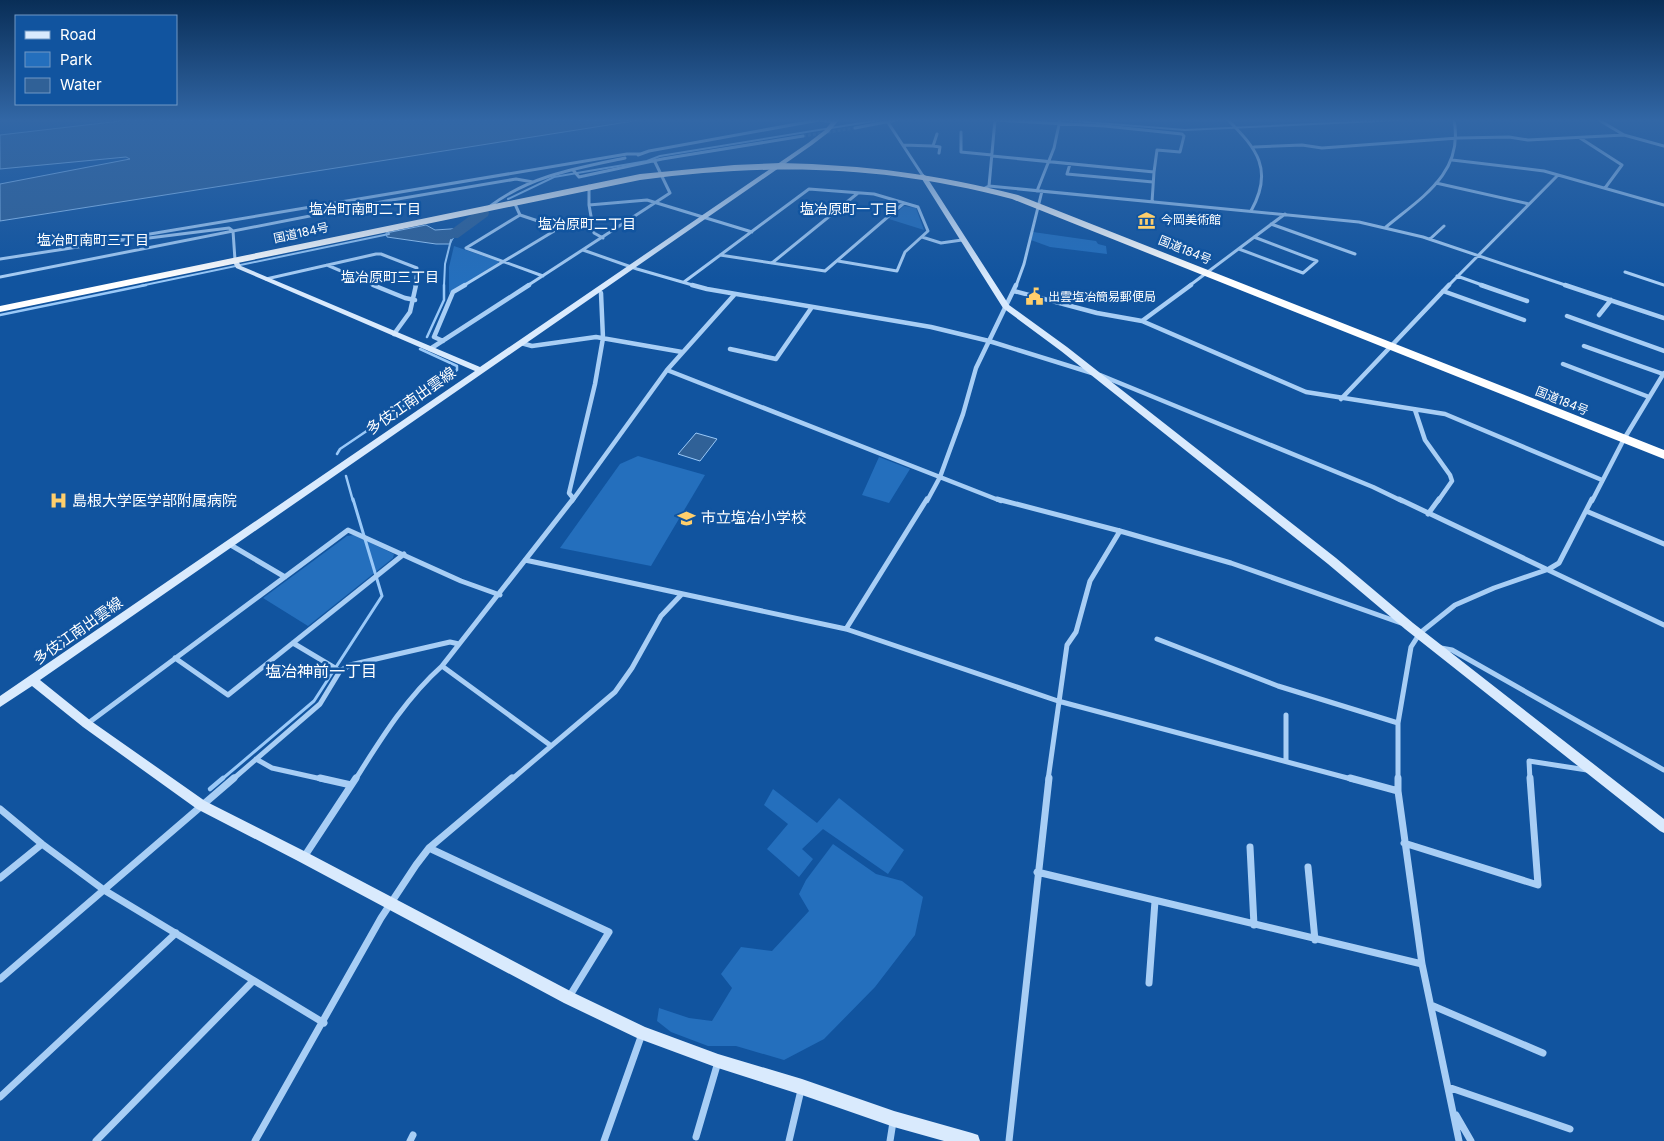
<svg xmlns="http://www.w3.org/2000/svg" width="1664" height="1141" viewBox="0 0 1664 1141" font-family="Inter,'Noto Sans JP',sans-serif">
  <style>
    .green { fill: #246fbd }
    .water { fill: #306197; stroke: #9ac9f8 }
    .lines { fill: none; stroke-linecap: round; stroke-linejoin: round }
    .stream-far3 { stroke: #9ac9f8; stroke-width: 2 }
    .stream-far2 { stroke: #9ac9f8; stroke-width: 2.5 }
    .stream-far1 { stroke: #9ac9f8; stroke-width: 3 }
    .stream { stroke: #9ac9f8; stroke-width: 4.5 }
    .river { fill: #306197; fill-rule: evenodd }
    .street-tunnel { stroke: #356ead; stroke-width: 3; stroke-dasharray: 3 2; stroke-linecap: butt }
    .street-far3 { stroke: #a8cef5; stroke-width: 3 }
    .street-far2 { stroke: #a8cef5; stroke-width: 4.5 }
    .street-far1 { stroke: #a8cef5; stroke-width: 5 }
    .street { stroke: #a8cef5; stroke-width: 7 }
    .secondary { fill: #d9eafd; fill-rule: evenodd }
    .highway { fill: #fff; fill-rule: evenodd }
    .labels { text-anchor: middle; stroke-width: 5; stroke-linejoin: round; paint-order: stroke }
    .far-poi-label { font-size: 12px; fill: #fff; stroke: #11549f; text-anchor: start }
    .far-street-label { font-size: 12px; fill: #fff; stroke: #11549f }
    .far-neighbourhood-label { font-size: 14px; fill: #fff; stroke: #11549f }
    .street-label { font-size: 15px; fill: #fff; stroke: #11549f }
    .poi-label { font-size: 15px; fill: #fff; stroke: #11549f; text-anchor: start }
    .neighbourhood-label { font-size: 16px; fill: #fff; stroke: #11549f }
  </style>
  <rect width="100%" height="100%" fill="#11549f"/>
  <path class="green" d="M 904,206 L 916,208 L 924,230 L 889,219 Z
    M 1033,232 L 1096,241 L 1098,244 L 1106,246 L 1107,254 L 1050,247 L 1031,240 Z
    M 454,246 L 498,261 L 498,263 L 449,293 L 449,267 Z
    M 638,456 L 705,475 L 651,566 L 560,548 L 620,464 Z
    M 879,457 L 910,469 L 889,503 L 862,495 Z
    M 354,535 L 394,554 L 393,558 L 308,626 L 263,598 L 347,536 Z
    M 773,789 L 817,823 L 839,798 L 904,850 L 888,874 L 823,829 L 802,849 L 813,859 L 799,877 L 767,849 L 788,824 L 764,805 Z
    M 833,844 L 876,874 L 902,881 L 923,897 L 915,935 L 875,987 L 824,1039 L 784,1060 L 736,1046 L 708,1046 L 671,1032 L 657,1021 L 659,1008 L 689,1018 L 712,1021 L 732,988 L 721,974 L 741,947 L 772,951 L 809,911 L 799,894 L 806,880 Z"/>
  <path class="water" d="M 129,120 L 640,120 L 0,221 L 0,184 L 130,159 L 126,157 L 0,169 L 0,135 Z
    M 426,225 L 435,230 L 465,228 L 454,237 L 450,244 L 436,244 L 387,237 L 386,233 Z
    M 696,433 L 717,439 L 700,461 L 678,454 Z"/>
  <g class="lines">
    <path class="stream-far3" d="M 1061,120 L 1185,130 L 1400,120
      M 508,199 L 554,177 L 647,161 L 660,156 L 880,120
      M 140,286 L 389,234
      M 444,286 L 445,264 L 451,240"/>
    <path class="stream-far2" d="M 0,315 L 146,285
      M 427,337 L 444,300 L 444,285
      M 337,454 L 340,449 L 457,370 L 457,366 L 420,349
      M 346,476 L 353,501"/>
    <path class="stream-far1" d="M 221,780 L 314,701 L 382,596 L 353,499"/>
    <path class="stream" d="M 210,789 L 223,778"/>
    <path class="river" d="M 483,209 L 488,210 L 489,213 L 488,216 L 458,238 L 448,238 L 446,235 L 448,232 L 478,210 Z"/>
    <path class="street-tunnel" d="M 803,136 L 855,128"/>
    <path class="street-far3" d="M 995,120 L 1105,126 L 1182,134 L 1184,136 L 1180,152 L 1157,150 L 1154,172
      M 1228,120 C 1257,149 1274,170 1251,211
      M 1599,120 L 1624,135 L 1664,146
      M 887,121 L 923,176
      M 855,128 L 896,120
      M 961,132 L 961,152 L 992,155
      M 1580,138 L 1622,165 L 1605,188
      M 903,145 L 933,146 L 937,134
      M 933,146 L 940,147 L 939,153
      M 1254,147 L 1302,145 L 1322,148 L 1458,138 L 1509,137 L 1528,140 L 1624,135
      M 638,155 L 649,151 L 819,120 L 835,122
      M 992,156 L 1154,172 L 1152,202
      M 1452,160 L 1544,171 L 1664,205
      M 1070,164 L 1067,174 L 1153,182
      M 573,170 L 579,177 L 662,159 L 803,136
      M 1436,183 L 1529,204
      M 589,186 L 589,205 L 594,233 L 603,238
      M 989,186 L 995,120
      M 985,188 L 989,186 L 1359,222 L 1423,237 L 1568,286
      M 1037,191 L 1054,148 L 1060,120
      M 514,202 L 520,215 L 559,228
      M 589,205 L 647,200 L 752,232
      M 489,207 C 529,176 577,168 625,158
      M 520,215 L 466,248 L 543,276
      M 1271,224 L 1355,254
      M 1386,227 C 1422,197 1464,173 1454,120
      M 922,237 L 941,243 L 962,240
      M 120,239 L 627,154 L 640,154
      M 141,239 L 229,228 L 233,231 L 235,260
      M 1430,239 L 1444,226
      M 1239,249 L 1303,273 L 1317,261 L 1254,237
      M 583,250 L 637,269 L 696,286
      M 720,255 L 825,271 L 904,203
      M 0,259 L 123,240
      M 772,263 L 858,193
      M 327,265 L 376,286
      M 1625,272 L 1664,285
      M 1457,276 L 1485,286
      M 0,277 L 386,201 L 516,179 L 533,182
      M 266,279 L 376,254 L 381,254 L 417,268 L 415,286
      M 684,282 L 809,189 L 874,194 L 918,207 L 928,231 L 905,252 L 897,271 L 838,261
      M 463,286 L 559,228
      M 527,286 L 670,193 L 655,162
      M 1016,286 L 1024,264 L 1042,191
      M 1189,286 L 1285,214
      M 1448,286 L 1558,175"/>
    <path class="street-far2" d="M 373,285 L 405,298 L 415,300
      M 692,285 L 707,289 L 931,327 L 989,341 L 1092,373
      M 1191,285 L 1142,321 L 1306,392 L 1445,414 L 1602,480
      M 1481,285 L 1527,301
      M 1565,285 L 1664,318
      M 1014,291 L 1097,313 L 1142,321
      M 1443,291 L 1524,320
      M 1599,315 L 1611,300
      M 1567,316 L 1664,351
      M 394,334 L 410,312 L 416,285
      M 443,341 L 434,337 L 453,292 L 465,285
      M 521,343 L 532,346 L 596,337 L 682,352
      M 1584,346 L 1663,374
      M 430,349 L 529,285
      M 730,349 L 776,359 L 812,307
      M 1563,364 L 1649,397
      M 667,370 L 1001,501
      M 1100,375 L 1373,487 L 1402,501
      M 1341,399 L 1449,285
      M 1415,410 L 1425,440 L 1450,475 L 1452,481 L 1438,501
      M 573,498 L 569,493 L 595,384 L 603,338 L 601,293
      M 572,501 L 667,370 L 735,294
      M 927,501 L 940,477 L 963,414 L 976,368 L 1016,285
      M 1592,501 L 1624,439 L 1664,373"/>
    <path class="street-far1" d="M 997,499 L 1120,531 L 1231,563 L 1401,623
      M 1399,499 L 1664,625
      M 1586,511 L 1664,544
      M 1428,514 L 1439,499
      M 229,544 L 285,577
      M 525,560 L 846,629 L 1058,701 L 1355,780
      M 846,629 L 927,499
      M 1157,639 L 1278,686 L 1398,723
      M 1441,648 L 1452,650 L 1664,770
      M 175,658 L 228,695 L 404,554
      M 340,671 L 350,665 L 450,642 L 459,644
      M 1286,715 L 1286,761
      M 87,724 L 348,530 L 461,581 L 500,595
      M 550,745 L 442,666 L 573,499
      M 256,759 L 272,768 L 326,780
      M 232,780 L 320,704 L 340,671 L 293,643
      M 355,780 C 381,739 406,698 442,666
      M 511,780 L 615,692 L 632,668 L 661,616 L 681,595
      M 1048,780 L 1067,645 L 1076,632 L 1090,581 L 1120,531
      M 1398,780 L 1398,723 L 1411,647 L 1420,633 L 1455,605 L 1494,588 L 1549,569 L 1559,563 L 1592,499
      M 1530,780 L 1529,761 L 1587,770"/>
    <path class="street" d="M 320,778 L 351,785
      M 1350,778 L 1398,791
      M 1398,778 L 1398,791 L 1422,964 L 1459,1141
      M 0,809 L 42,844 L 104,890 L 324,1023
      M 1404,843 L 1538,885 L 1530,778
      M 1250,847 L 1254,925
      M 429,848 L 609,932 L 569,997
      M 304,857 L 356,778
      M 1308,867 L 1315,940
      M 1037,872 L 1422,964
      M 0,878 L 42,844
      M 0,979 L 234,778
      M 1149,983 L 1155,901
      M 1431,1005 L 1543,1053
      M 1448,1087 L 1570,1129
      M 0,1097 L 176,933
      M 1456,1115 L 1471,1141
      M 696,1137 L 718,1062
      M 96,1141 L 253,981
      M 255,1141 L 381,918 L 416,865 L 429,848 L 512,778
      M 410,1141 L 413,1135
      M 604,1141 L 642,1034
      M 789,1141 L 801,1090
      M 890,1141 L 893,1122
      M 1009,1141 L 1049,778"/>
    <path class="secondary" d="M 833,120 L 839,120 L 829,132 L 812,145 L 40,680 L 91,721 L 205,801 L 308,853 L 574,993 L 645,1027 L 718,1054 L 802,1079 L 894,1111 L 972,1133 L 978,1135 L 980,1141 L 944,1141 L 894,1127 L 802,1095 L 718,1068 L 637,1038 L 564,1003 L 298,861 L 197,809 L 83,727 L 32,686 L 0,707 L 0,696 L 475,371 L 236,268 L 232,260 L 233,259 L 237,259 L 241,266 L 480,367 L 808,143 L 825,130 Z
      M 923,174 L 926,176 L 1009,305 L 1067,347 L 1336,558 L 1413,623 L 1664,819 L 1664,833 L 1660,831 L 1405,629 L 1328,564 L 1061,351 L 1003,308 L 920,176 Z"/>
    <path class="highway" d="M 781,163 C 865,165 937,174 1018,195 L 1664,450 L 1664,459 L 1012,199 C 882,165 772,163 640,180 L 0,312 L 0,306 L 640,174 L 734,165 Z"/>
  </g>
  <linearGradient id="sky" x2="0" y2="1"><stop stop-color="#092e57"/><stop offset="0.43" stop-color="#3267a6"/><stop offset="1" stop-color="#3267a6" stop-opacity="0"/></linearGradient>
  <rect width="1664" height="280" fill="url(#sky)"/>
  <defs>
    <symbol id="museum-bare" viewBox="-9 -9 18 18"><path d="M0-6L6-3V-2H-6V-3ZM-5-1h2V3h-2ZM-1-1h2V3h-2ZM3-1h2V3H3ZM-6 4H6V6H-6Z" fill="#ffcf6c" stroke="#11549f" stroke-width="2.5" paint-order="stroke"/></symbol>
    <symbol id="civic-bare" viewBox="-9 -9 18 18"><path d="M-.6-6.5H3V-4.5H.6V-3L4-1V1h2V6H-6V1h2V-1L-.6-3ZM-1.2 2.5V6h2.4V2.5Z" fill="#ffcf6c" stroke="#11549f" stroke-width="2.5" paint-order="stroke"/></symbol>
    <symbol id="hospital-bare" viewBox="-9 -9 18 18"><path d="M-5-5h3v3.5h4V-5h3V5h-3V1.5h-4V5h-3Z" fill="#ffcf6c" stroke="#11549f" stroke-width="2.5" paint-order="stroke"/></symbol>
    <symbol id="school-bare" viewBox="-9 -9 18 18"><path d="M0-5L7-2L0 1L-7-2ZM-4 1L0 2.5L4 1V4Q0 6-4 4Z" fill="#ffcf6c" stroke="#11549f" stroke-width="2.5" paint-order="stroke"/></symbol>
  </defs>
  <g fill-rule="evenodd">
    <use href="#museum-bare" x="1134" y="208" width="25" height="25"/>
    <use href="#civic-bare" x="1022" y="284" width="25" height="25"/>
    <use href="#hospital-bare" x="46" y="488" width="25" height="25"/>
    <use href="#school-bare" x="674" y="506" width="25" height="25"/>
  </g>
  <g class="labels">
    <g class="far-poi-label">
      <text x="1161" y="224">今岡美術館</text>
      <text x="1048" y="301">出雲塩冶簡易郵便局</text>
    </g>
    <g class="far-street-label">
      <text transform="translate(301 233) rotate(-12)" y="4">国道184号</text>
      <text transform="translate(1185 250) rotate(22)" y="4">国道184号</text>
      <text transform="translate(1562 401) rotate(22)" y="4">国道184号</text>
    </g>
    <g class="far-neighbourhood-label">
      <text x="365" y="214">塩冶町南町二丁目</text>
      <text x="849" y="214">塩冶原町一丁目</text>
      <text x="587" y="229">塩冶原町二丁目</text>
      <text x="93" y="245">塩冶町南町三丁目</text>
      <text x="390" y="282">塩冶原町三丁目</text>
    </g>
    <g class="street-label">
      <text transform="translate(411 401) rotate(-35)" y="5">多伎江南出雲線</text>
      <text transform="translate(78 631) rotate(-35)" y="5">多伎江南出雲線</text>
    </g>
    <g class="poi-label">
      <text x="72" y="506">島根大学医学部附属病院</text>
      <text x="701" y="523">市立塩冶小学校</text>
    </g>
    <g class="neighbourhood-label">
      <text x="321" y="677">塩冶神前一丁目</text>
    </g>
  </g>
  <rect x="15" y="15" width="162" height="90" fill="#11549f" stroke="#7098c5"/>
  <rect x="25" y="31" width="25" height="8" fill="#d9eafd" stroke="#7098c5"/>
  <text x="60" y="40" font-size="15" fill="#ffffff">Road</text>
  <rect x="25" y="52" width="25" height="15" fill="#246fbd" stroke="#7098c5"/>
  <text x="60" y="65" font-size="15" fill="#ffffff">Park</text>
  <rect x="25" y="78" width="25" height="15" fill="#306197" stroke="#7098c5"/>
  <text x="60" y="90" font-size="15" fill="#ffffff">Water</text>
</svg>
